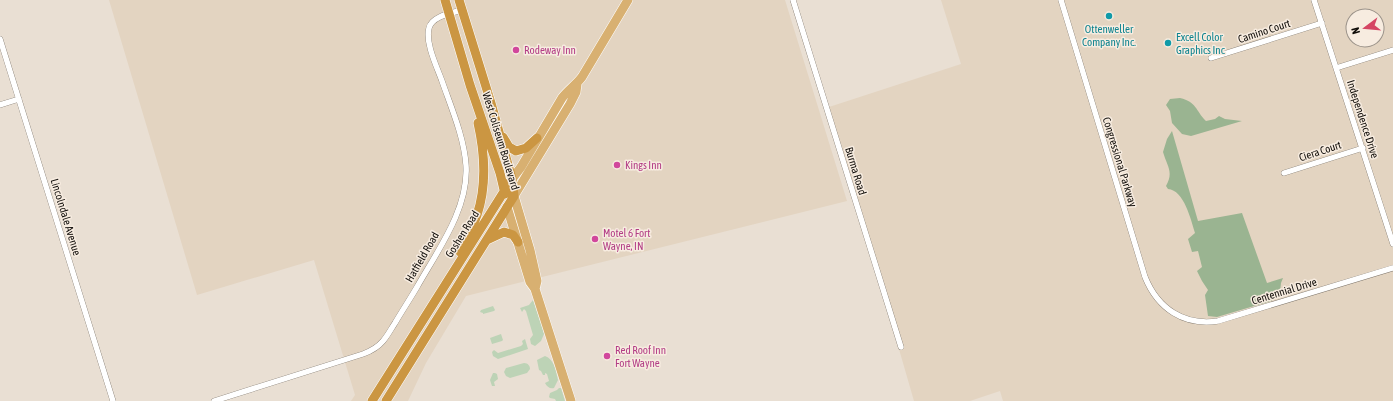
<svg xmlns="http://www.w3.org/2000/svg" width="1393" height="401" viewBox="0 0 1393 401" font-family="'Asap Condensed',sans-serif">
  <style>
    .built { fill: #e3d4c1; fill-rule: evenodd }
    .green { fill: #bdd3b6 }
    .forest { fill: #9ab491 }
    .lines { fill: none; stroke-linecap: round; stroke-linejoin: round }
    .minor-casing { stroke: #756c61; stroke-width: 6 }
    .primary-casing { stroke: #fff; stroke-width: 10 }
    .trunk-casing { stroke: #fff; stroke-width: 10 }
    .minor { stroke: #fff; stroke-width: 5.5 }
    .primary { stroke: #d8b071; stroke-width: 9 }
    .trunk { stroke: #cb9642; stroke-width: 9 }
    .culture-dot { fill: #0f9aa8; stroke: #f7ece0; stroke-width: 1.5 }
    .hotel-dot { fill: #d1479c; stroke: #f7ece0; stroke-width: 1.5 }
    .labels { text-anchor: middle; stroke-width: 3; stroke-linejoin: round; paint-order: stroke }
    .culture-label { font-size: 11px; fill: #0d838f; stroke: #f7ece0 }
    .street-label { font-size: 11px; fill: #100d09; stroke: #f7ece0 }
    .hotel-label { font-size: 11px; fill: #b23c85; stroke: #f7ece0; text-anchor: start }
  </style>
  <rect width="100%" height="100%" fill="#e9dfd3"/>
  <path class="built" d="M 109,0 L 785,0 L 847,201 L 466,296 L 426,363 L 408,401 L 351,401 L 355,395 L 314,260 L 197,295 Z
    M 941,0 L 1393,0 L 1393,401 L 1003,401 L 1000,391 L 970,401 L 914,401 L 829,107 L 961,64 ZM 1353,16 L 1377,16 L 1377,40 L 1353,40 Z"/>
  <path class="green" d="M 533,300 L 544,334 L 541,341 L 535,346 L 531,344 L 530,339 L 533,335 L 526,311 L 524,309 L 522,312 L 520,308 L 529,305 Z
    M 493,306 L 495,310 L 494,311 L 483,314 L 483,313 L 480,312 L 481,310 Z
    M 501,334 L 503,340 L 502,341 L 492,344 L 490,338 Z
    M 525,339 L 528,349 L 498,359 L 493,356 L 492,352 L 494,350 L 498,353 L 521,346 L 523,344 L 522,341 Z
    M 545,356 C 554,359 556,371 558,380 L 554,388 C 550,389 547,387 545,383 L 549,381 L 547,374 L 545,373 L 545,375 L 543,375 L 541,371 L 539,370 L 537,360 Z
    M 524,363 C 528,363 530,366 530,369 L 527,373 L 510,378 L 506,376 L 504,372 L 506,368 Z
    M 493,373 L 495,373 L 497,374 L 498,379 L 494,382 L 495,386 L 492,386 L 490,380 Z
    M 559,388 L 561,388 L 565,401 L 556,401 L 555,399 L 550,398 L 549,397 L 550,393 L 557,390 Z"/>
  <path class="forest" d="M 1180,98 C 1197,102 1195,110 1206,121 L 1215,119 L 1219,116 L 1225,119 L 1242,121 L 1191,136 L 1182,134 L 1172,123 L 1170,111 L 1166,105 L 1170,99 Z
    M 1172,131 L 1198,221 L 1242,213 L 1267,283 L 1283,278 L 1281,283 L 1280,292 L 1271,301 L 1217,317 L 1208,316 L 1205,295 L 1208,290 L 1202,281 L 1197,271 L 1202,267 L 1198,251 L 1192,252 L 1188,239 L 1195,233 C 1191,220 1184,190 1168,189 L 1166,186 C 1174,172 1167,166 1163,152 L 1167,139 Z"/>
  <g class="lines">
    <defs>
      <path id="minor" d="M 793,0 L 901,347
        M 1061,0 L 1145,277 C 1158,309 1184,326 1218,321 L 1393,268
        M 1314,0 L 1393,244
        M 0,39 L 113,401
        M 1211,58 L 1322,23
        M 1336,68 L 1393,50
        M 0,105 L 19,99
        M 1284,173 L 1363,148
        M 214,401 L 363,354 C 371,351 378,347 383,341 C 388,335 391,329 395,323 C 402,311 410,299 417,287 C 438,250 469,208 466,165 C 464,137 451,107 442,81 C 437,67 425,43 429,28 C 432,16 452,13 462,10"/>
      <path id="primary" d="M 512,179 L 521,167 L 562,98 C 568,90 576,85 582,77 L 628,0
        M 507,207 L 530,282 L 535,289 L 571,401
        M 535,289 L 537,281 L 530,250 L 514,196 L 570,104 L 576,92 L 577,84"/>
      <path id="trunk" d="M 445,0 L 470,85 L 500,173 L 505,194
        M 503,137 L 509,147 L 516,151 L 526,148 L 537,138
        M 487,240 L 504,232 L 513,235 L 518,242
        M 460,252 C 465,240 473,228 477,215 C 487,185 485,154 478,123
        M 372,401 L 512,179
        M 386,401 L 514,196 L 512,179 L 491,103 L 459,0"/>
    </defs>
    <use href="#minor" class="minor-casing"/>
    <use href="#primary" class="primary-casing"/>
    <use href="#trunk" class="trunk-casing"/>
    <use href="#minor" class="minor"/>
    <use href="#primary" class="primary"/>
    <use href="#trunk" class="trunk"/>
  </g>
  <g class="culture-dot">
    <circle cx="1109" cy="16" r="4"/>
    <circle cx="1168" cy="43" r="4"/>
  </g>
  <g class="hotel-dot">
    <circle cx="516" cy="50" r="4"/>
    <circle cx="617" cy="165" r="4"/>
    <circle cx="595" cy="239" r="4"/>
    <circle cx="607" cy="356" r="4"/>
  </g>
  <g class="labels">
    <g class="culture-label">
      <text x="1109" y="33">Ottenweller<tspan x="1109" dy="13">Company Inc.</tspan></text>
      <text x="1176" y="41" text-anchor="start">Excell Color<tspan x="1176" dy="13">Graphics Inc</tspan></text>
    </g>
    <g class="street-label">
      <text transform="translate(1264 31) rotate(-18)" y="4">Camino Court</text>
      <text transform="translate(1363 119) rotate(72)" y="4">Independence Drive</text>
      <text transform="translate(501 141) rotate(73)" y="4">West Coliseum Boulevard</text>
      <text transform="translate(1320 151) rotate(-18)" y="4">Ciera Court</text>
      <text transform="translate(1120 162) rotate(73)" y="4">Congressional Parkway</text>
      <text transform="translate(856 171) rotate(73)" y="4">Burma Road</text>
      <text transform="translate(66 217) rotate(73)" y="4">Lincolndale Avenue</text>
      <text transform="translate(462 234) rotate(-58)" y="4">Goshen Road</text>
      <text transform="translate(422 257) rotate(-60)" y="4">Hatfield Road</text>
      <text transform="translate(1284 291) rotate(-17)" y="4">Centennial Drive</text>
    </g>
    <g class="hotel-label">
      <text x="524" y="54">Rodeway Inn</text>
      <text x="625" y="169">Kings Inn</text>
      <text x="603" y="237">Motel 6 Fort<tspan x="603" dy="13">Wayne, IN</tspan></text>
      <text x="615" y="354">Red Roof Inn<tspan x="615" dy="13">Fort Wayne</tspan></text>
    </g>
  </g>
  <g transform="translate(1365 28) rotate(254)"><circle r="19" fill="#f7ece0" stroke="#9b938a"/>
  <path d="M0-3L7 15L0 10L-7 15Z" fill="#d54563"/>
  <text y="-6" font-size="11" font-weight="bold" text-anchor="middle" fill="#100d09">N</text>
  </g>
</svg>
